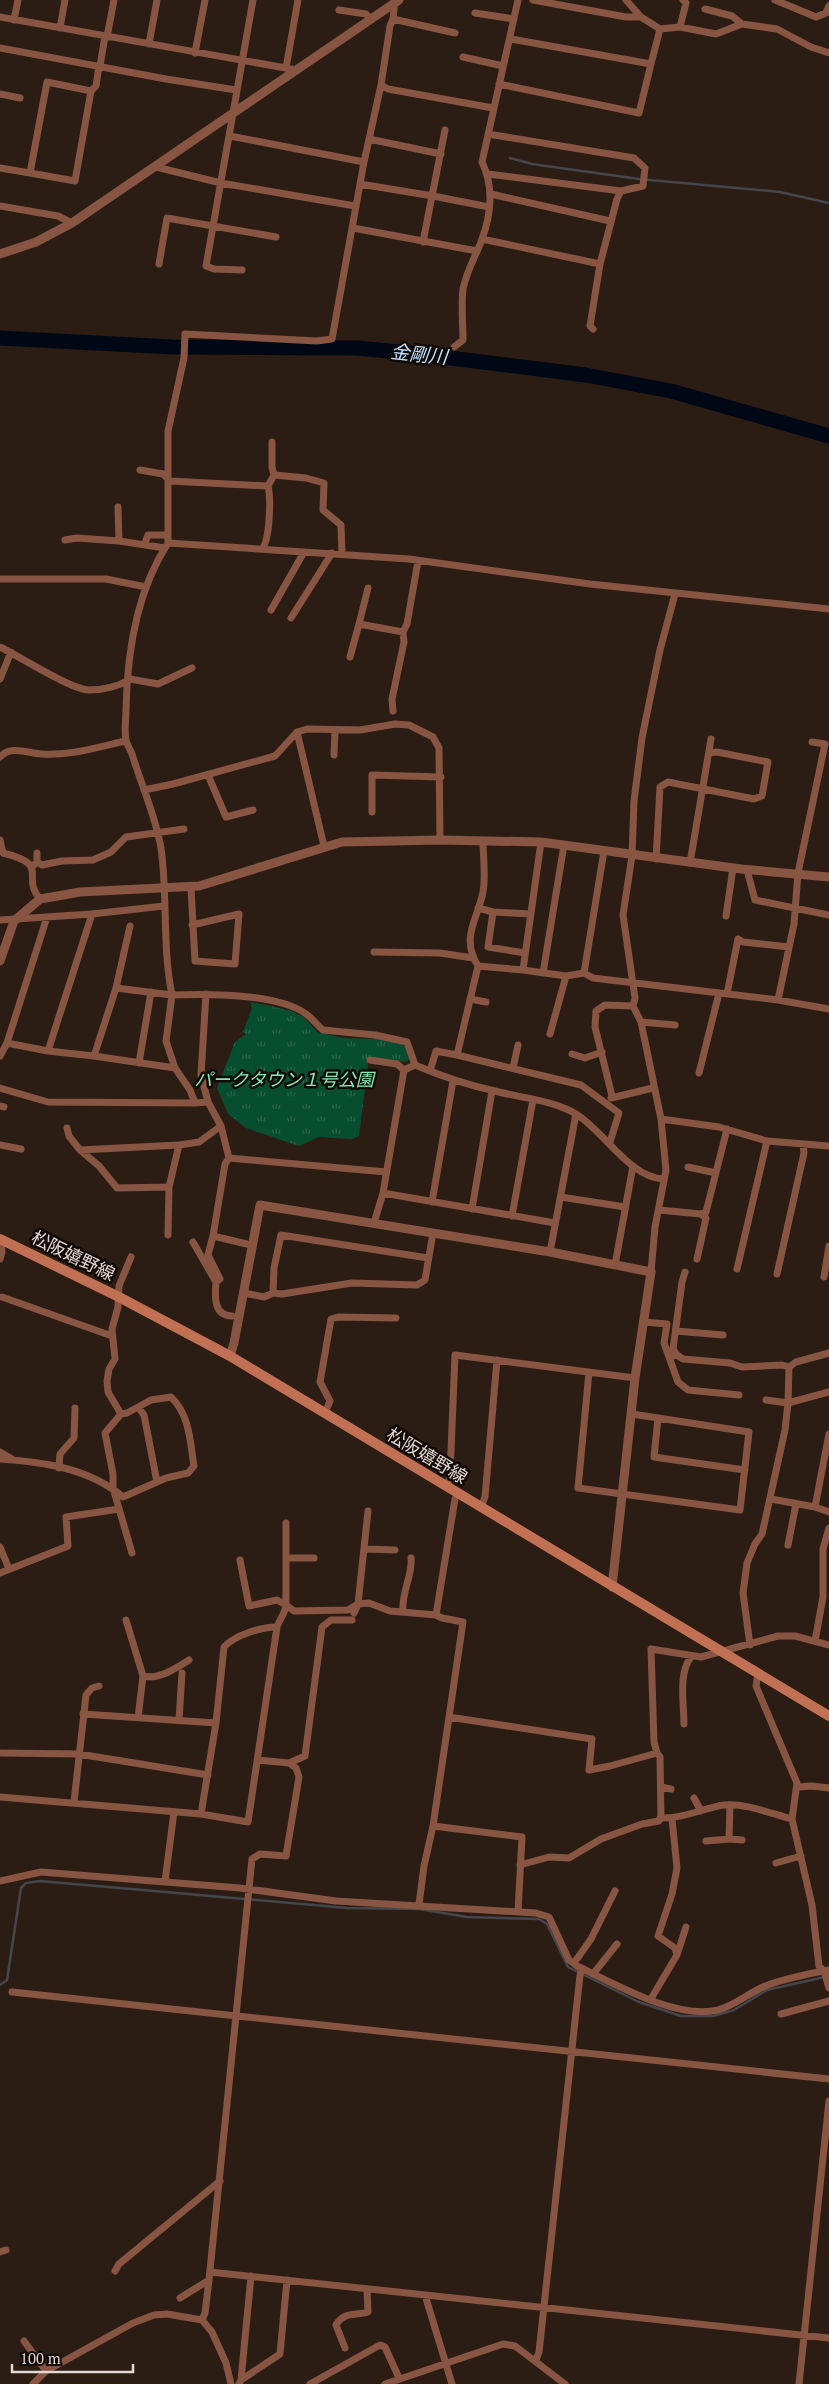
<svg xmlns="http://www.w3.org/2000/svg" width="829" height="2384" viewBox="0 0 829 2384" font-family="'PT Serif','Noto Sans JP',serif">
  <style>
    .park { fill: url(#park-tufts) }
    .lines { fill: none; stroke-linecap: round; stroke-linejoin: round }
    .stream { stroke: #44464e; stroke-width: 2.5 }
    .river { stroke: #000816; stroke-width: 15 }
    .minor { stroke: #875542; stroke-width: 7 }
    .tertiary { stroke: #875542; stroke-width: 9 }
    .secondary { stroke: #c27053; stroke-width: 10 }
    .labels { text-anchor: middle; stroke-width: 5; stroke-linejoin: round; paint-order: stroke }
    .park-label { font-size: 18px; font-style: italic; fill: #7defb3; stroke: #100906 }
    .street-label { font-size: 18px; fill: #e3d8d2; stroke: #100906 }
    .water-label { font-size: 19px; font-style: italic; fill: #bfe2ff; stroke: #100906 }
  </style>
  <defs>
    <pattern id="park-tufts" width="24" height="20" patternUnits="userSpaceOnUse" patternTransform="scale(1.25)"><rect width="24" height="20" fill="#074d30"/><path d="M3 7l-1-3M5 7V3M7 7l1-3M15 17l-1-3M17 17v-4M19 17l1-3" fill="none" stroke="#2b664d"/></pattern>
  </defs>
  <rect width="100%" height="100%" fill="#2c1d14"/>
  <path class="park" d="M 250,1002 L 289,1010 L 304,1017 L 317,1032 L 344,1038 L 377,1039 L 404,1045 L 410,1058 L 406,1062 L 369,1057 L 359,1136 L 352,1139 L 319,1137 L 299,1146 L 246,1128 L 228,1114 L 217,1088 L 235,1042 L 246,1034 L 243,1032 L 252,1008 Z"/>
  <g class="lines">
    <path class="stream" d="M 510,158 L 532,164 L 639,179 L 780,192 L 829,203
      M 0,1985 L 7,1980 L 21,1888 L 26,1883 L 40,1881 L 347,1908 L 419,1909 L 467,1917 L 539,1919 L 547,1924 L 568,1967 L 639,2002 L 681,2016 L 713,2016 L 734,2010 L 767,1990 L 829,1976"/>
    <path class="river" d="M 0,338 L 173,347 L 357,348 L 410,353 L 586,375 L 671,391 L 829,436"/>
    <path class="minor" d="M 395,0 L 393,19 L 390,26 L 381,85 L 364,162 L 332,339 L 317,341 L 185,334 L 184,358 L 168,431 L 168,543 C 136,592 127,652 126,710 C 126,719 124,731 126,740 C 127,745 130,749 132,754 C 141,784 156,817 161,848 C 168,897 162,947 172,995 C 208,994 277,993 306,1014 C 312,1018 317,1025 323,1030 L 375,1035 L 407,1042 L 415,1065
      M 533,0 L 626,17 L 641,17
      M 626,0 L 641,17 L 660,29 L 651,64
      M 775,0 L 816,17 L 826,13 L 829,6
      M 705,9 L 732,16 L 742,24
      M 339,10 L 366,14 L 371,19
      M 475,13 L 514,19
      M 0,17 L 297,70
      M 393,19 L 455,33
      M 14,20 L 18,0
      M 680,27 L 686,3 L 683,0
      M 60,28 L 65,0
      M 660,29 L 680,27 L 716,34 L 742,24 L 777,29 L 811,47 L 829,53
      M 107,37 L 114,0
      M 149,44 L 157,0
      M 0,48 L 166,79 L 236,90
      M 195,53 L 205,0
      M 463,57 L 503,66
      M 100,66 L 105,36
      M 286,68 L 298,0
      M 499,84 L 639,113 L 651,64 L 511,39
      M 381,85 L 388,89 L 493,108
      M 0,94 L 20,98
      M 488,134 L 634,158 L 645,168 L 643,186 L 621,191 L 617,199 L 600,264 L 590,326 L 593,329
      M 230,136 L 364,162
      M 369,139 L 441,154
      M 156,167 L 221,183 L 355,206
      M 0,168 L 30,173 L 47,82 L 91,91
      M 30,173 L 75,181 L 91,91 L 96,86 L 99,66
      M 488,174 L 621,191
      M 360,184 L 433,196 L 489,207
      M 491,194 L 610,221
      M 0,206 L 58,216 L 72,223
      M 353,228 L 477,251
      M 482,239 L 600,264
      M 423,242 L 445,130
      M 159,264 L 167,218 L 276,237
      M 242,270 L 214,269 L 206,266 L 253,0
      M 454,347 L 463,340 C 463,324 461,305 463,289 C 466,273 475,257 481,242 C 491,216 494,187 482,162 L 518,0
      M 140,470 L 163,474 L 170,481 L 268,486 L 274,475 L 272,467 L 272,442
      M 274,475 L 306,478 L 324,483 L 323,510 L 341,525 L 342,553
      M 65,540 L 77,538 L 119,541 L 118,507
      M 119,541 L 165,548
      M 145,543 L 148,535 L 168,535
      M 168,543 L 409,559 L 590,584 L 829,609
      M 262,549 C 270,540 271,498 268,486
      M 0,579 L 106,579 L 146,587
      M 271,610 L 304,552
      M 291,618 L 332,553
      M 359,624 L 368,588
      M 0,647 C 19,656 73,691 90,690 C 103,690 120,686 130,679 L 158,684 L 192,668
      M 350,657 L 359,624 L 403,632
      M 0,679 L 11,652
      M 393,711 L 392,699 L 404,642 L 403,632 L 407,624 L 418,561
      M 297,732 L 324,846
      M 334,755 L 335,730
      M 0,757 C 11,745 27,753 41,754 C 71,756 97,747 126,741
      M 208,775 L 226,817 L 253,810
      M 144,790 L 173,784 L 275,756 L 297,732 L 307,729 L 360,730 L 395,724 L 409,725 L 433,737 L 439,748 L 440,840
      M 372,812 L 372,775 L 441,777
      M 0,840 L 3,853 C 52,865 20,876 40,899
      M 541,842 L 523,970 L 566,976 L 584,973 L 593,978 L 778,1000 L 829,1009
      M 656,859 L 660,787 L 668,782 L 754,799 L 762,796 L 768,762 L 717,752 L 709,753
      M 37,862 L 42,865 L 62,861 L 93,860 L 111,852 L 126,837 L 184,829
      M 690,863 L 711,739
      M 34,865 L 37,862 L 37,853
      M 747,870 L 755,900 L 829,915
      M 191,888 L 195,961 L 235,964 L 239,914 L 192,925
      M 478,908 L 493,912 L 530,914
      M 493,912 L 488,947 L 525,953
      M 92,914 L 164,906
      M 726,916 L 733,868
      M 0,920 L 92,914 L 48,1051 L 94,1056
      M 130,926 L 116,988 L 172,995 L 166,1041 L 175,1068
      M 374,952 L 440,953 L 473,958
      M 478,966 L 523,970
      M 543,973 L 564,845
      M 584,973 L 604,851
      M 116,988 L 94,1056 L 175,1068 L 190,1090 L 195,1103 L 208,1102
      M 206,994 L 201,1075 L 208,1102 L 221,1126 L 229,1158 L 225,1164 L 213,1236 L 251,1245
      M 727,994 L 738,939 L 743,942 L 789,947
      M 470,999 L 486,1002
      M 778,1000 L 794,924 L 798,873 L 825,744 L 812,742
      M 641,1022 L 675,1025
      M 550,1034 L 566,976
      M 7,1043 L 48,1051
      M 572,1054 L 585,1058 L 602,1052
      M 457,1055 L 581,1085 L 619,1113 L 610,1142
      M 0,1056 L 7,1043 L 47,917
      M 370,1060 L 397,1064 L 404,1070
      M 139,1063 L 151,992
      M 513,1068 L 518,1045
      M 430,1071 L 436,1051 L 457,1055 L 478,966 C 460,937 478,919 483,892 C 486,876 483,857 483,841
      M 699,1073 L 719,993
      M 0,1088 L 48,1102 L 195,1103
      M 612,1096 L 595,1027 L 596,1011 L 605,1005 L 633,1006
      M 611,1098 L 653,1088
      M 0,1106 L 4,1107
      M 661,1119 L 719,1127 L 767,1141 L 829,1146
      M 67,1128 L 69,1136 L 80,1150
      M 0,1145 L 21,1149
      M 179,1145 L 169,1187 L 117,1188 L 99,1166 L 80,1150 L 179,1145 L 199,1142 L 221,1126
      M 229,1158 L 386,1172
      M 688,1167 L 716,1173
      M 383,1193 L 555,1223
      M 561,1197 L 625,1207
      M 432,1202 L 453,1081
      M 472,1209 L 492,1091
      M 659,1210 L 701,1214 L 706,1212 L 727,1129
      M 512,1216 L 533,1100
      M 374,1223 L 383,1193 L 404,1070 L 415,1065 C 441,1076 467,1085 495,1091 C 521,1098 553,1100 576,1114 C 604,1131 629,1177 663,1179
      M 168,1235 L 169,1187
      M 213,1236 L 208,1255 L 220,1279 L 216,1282 C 215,1296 213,1316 232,1316
      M 193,1242 L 216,1282
      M 550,1252 L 576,1114
      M 0,1259 L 2,1252 L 1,1239
      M 697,1259 L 706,1218 L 701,1214
      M 615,1265 L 633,1166
      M 737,1269 L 767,1141
      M 651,1272 L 655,1227 L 666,1170 L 661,1119 L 641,1022 L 633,1006 L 635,998 L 623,915 L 632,856 L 634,801 L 642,738 L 660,650 L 675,594
      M 777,1274 L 804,1153 L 803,1144
      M 824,1277 L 829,1246
      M 244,1293 L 264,1297 L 273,1293 L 274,1268 L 281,1235 L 428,1258
      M 273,1293 L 282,1294 L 352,1283 L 417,1285 L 425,1280 L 433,1233
      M 2,1297 L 112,1336
      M 644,1322 L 667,1324 L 664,1343 L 678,1382 L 688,1390 L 739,1395
      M 676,1331 L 723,1335
      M 677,1355 L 683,1359 L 730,1363 L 742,1367 L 782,1365 L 789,1367 L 796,1362 L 829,1353
      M 673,1356 L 677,1355 L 673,1349 L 682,1282 L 685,1272
      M 589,1372 L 578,1488 L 740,1510 L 749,1432 L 632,1414
      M 766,1400 L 788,1403 L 789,1367
      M 138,1407 L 144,1415 L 157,1482
      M 325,1413 L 330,1401 L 320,1382 L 331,1319 L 338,1317 L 396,1318
      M 121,1414 L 108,1392 L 107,1381 L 109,1369 L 115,1359 L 112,1329 L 118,1307 L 119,1286 L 131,1257
      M 658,1418 L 654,1457 L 745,1470
      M 0,1452 L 12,1459
      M 0,1459 C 43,1462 89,1468 123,1497 L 166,1478 L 188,1473 L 194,1466 C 190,1442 190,1415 171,1397 L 151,1400 L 127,1413 L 121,1414 L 105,1433 L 113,1474 L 113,1488 L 132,1553
      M 59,1468 L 60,1454 L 74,1438 L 75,1408
      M 447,1486 L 450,1476 L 455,1355 L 635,1378
      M 771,1499 L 815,1507 L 829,1434
      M 481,1507 L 485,1497 L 497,1360
      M 815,1507 L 829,1512
      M 286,1523 L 286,1605 L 294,1611 L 348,1610 L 358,1604 L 369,1603 L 390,1611 L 436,1615 L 455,1499
      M 788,1545 L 796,1504
      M 0,1547 L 9,1569
      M 365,1549 L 395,1550
      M 287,1558 L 314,1558
      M 240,1560 L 249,1606 L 277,1600 L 286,1605 C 286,1612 279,1620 277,1627
      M 0,1573 L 68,1546 L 66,1517 L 119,1509
      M 403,1612 C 401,1592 413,1575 411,1558
      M 354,1613 L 358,1604 L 368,1511
      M 126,1620 L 143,1676 L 138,1718
      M 815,1641 L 823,1597 L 823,1549 L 829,1528
      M 750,1645 L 743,1593 L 747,1563 L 755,1544 L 762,1534 L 785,1430 L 788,1403 L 829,1392
      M 758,1674 L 756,1686 L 797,1783 L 792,1819 L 812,1905 L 819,1966 L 824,1971 L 829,1988
      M 143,1676 C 159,1680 176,1668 189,1660
      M 83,1714 L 216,1723
      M 449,1717 L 592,1739 L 589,1770 L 610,1766 L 657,1753 L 654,1742 L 651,1649 L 701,1657 L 778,1636 L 795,1636 L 829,1645
      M 179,1720 L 182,1673
      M 684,1724 C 684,1704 678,1673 691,1657
      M 0,1753 L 79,1754 L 208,1775
      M 257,1760 L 289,1763
      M 661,1787 L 671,1789
      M 798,1787 L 812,1786 L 829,1788
      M 0,1797 L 201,1814 L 248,1822 L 277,1627 C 261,1627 235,1635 224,1647 L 216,1723 L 201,1814
      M 694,1798 L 701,1811
      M 74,1802 L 86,1695 L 92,1688 L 99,1686
      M 730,1805 L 729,1839 L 742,1840
      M 660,1818 C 683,1819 703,1808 724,1805 C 746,1803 772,1814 792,1819
      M 433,1826 L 522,1837 L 518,1912
      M 706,1841 L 729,1839
      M 776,1863 L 801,1856
      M 520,1865 L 549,1857 L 569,1858 L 601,1839 L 642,1824 L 659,1821 L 661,1817 L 660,1757 L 657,1753
      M 0,1881 L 41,1872 L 240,1888 L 336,1901 L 536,1913 L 549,1917 L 569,1960 L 577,1966 C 615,1984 676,2020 718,2010 C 733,2006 745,1996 759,1989 C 773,1981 812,1973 829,1970
      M 165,1881 L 174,1812
      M 419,1904 L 424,1866 L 433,1826 L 463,1622 L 442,1618 L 436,1615
      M 677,1955 L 686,1927
      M 574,1963 L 591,1939 L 615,1891
      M 593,1974 L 617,1944
      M 12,1992 L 829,2079
      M 653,2001 L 652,1997 L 677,1955 L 675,1948 L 658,1936 L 672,1894 L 677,1868 L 672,1819
      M 781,2014 L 829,2001
      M 0,2252 L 6,2250
      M 115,2271 L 119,2264 L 220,2181
      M 210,2272 L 829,2338
      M 425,2295 L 452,2384
      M 180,2298 L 209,2280
      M 202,2320 L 205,2313 L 209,2280 L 252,1859 L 260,1854 L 286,1856 L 299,1777 L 296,1768 L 289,1763 L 305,1756 L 322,1627 L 331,1620 L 352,1620
      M 24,2341 L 46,2371
      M 345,2348 L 336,2325 C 344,2311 355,2316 368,2312 L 367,2289
      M 536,2360 L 539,2352 L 580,1975 L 582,1969
      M 241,2380 L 251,2276
      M 33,2384 L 46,2371 L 133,2323 L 154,2315 L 167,2314 L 202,2320 L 212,2332 L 226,2363 L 231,2384
      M 239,2384 L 241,2380 L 280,2354 L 287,2280
      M 310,2384 L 380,2345 L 385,2347 L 399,2378
      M 385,2384 L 503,2344 L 515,2346 L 565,2384
      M 799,2384 L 829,2101"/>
    <path class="tertiary" d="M 0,254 L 36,242 L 72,223 L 399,0
      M 0,961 L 14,921 L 40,899 L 80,892 L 199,886 L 342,842 L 440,840 L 541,842 L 741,869 L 829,877
      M 230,1356 L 234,1343 L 260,1205 L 550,1252 L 651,1272 L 635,1378 L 612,1587"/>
    <path class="secondary" d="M 0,1239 L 119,1297 L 230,1356 L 829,1716"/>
  </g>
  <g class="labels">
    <g class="park-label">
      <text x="284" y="1086">パークタウン１号公園</text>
    </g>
    <g class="street-label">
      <text transform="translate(73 1256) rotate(26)" y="6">松阪嬉野線</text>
      <text transform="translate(427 1456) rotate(31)" y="6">松阪嬉野線</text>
    </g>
    <g class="water-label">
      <text transform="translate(419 354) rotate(6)" y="7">金剛川</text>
    </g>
  </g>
  <path d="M12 2364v8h121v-8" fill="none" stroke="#e3d8d2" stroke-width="2.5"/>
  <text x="20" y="2364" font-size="15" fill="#e3d8d2" stroke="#100906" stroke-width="4" paint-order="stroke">100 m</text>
</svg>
